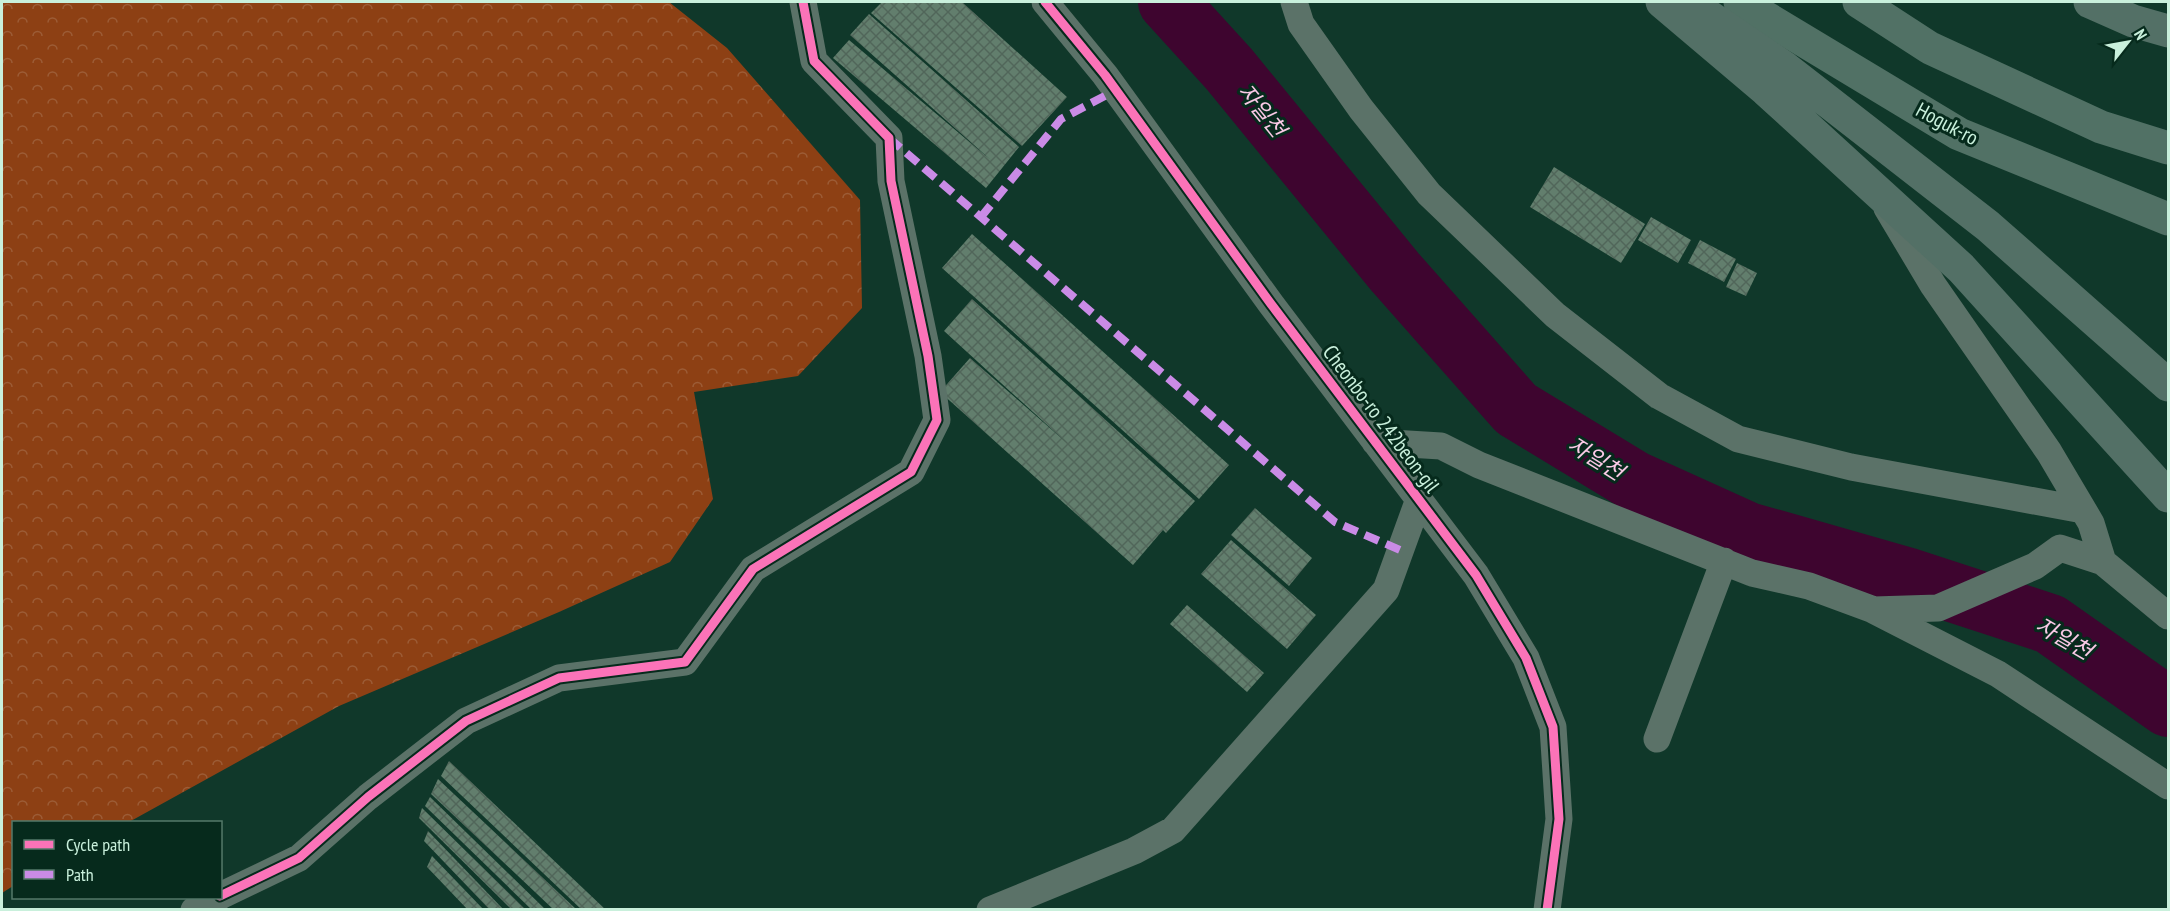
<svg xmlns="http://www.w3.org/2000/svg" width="2170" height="911" viewBox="0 0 2170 911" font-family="'PT Sans Narrow','Noto Sans KR',sans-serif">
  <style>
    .forest { fill: url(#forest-crowns) }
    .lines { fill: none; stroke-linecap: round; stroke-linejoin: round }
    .river { stroke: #3e052f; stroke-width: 60 }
    .building { fill: url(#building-cross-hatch) }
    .minor { stroke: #5b7268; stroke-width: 27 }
    .primary { stroke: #517165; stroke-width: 33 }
    .trunk { stroke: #537066; stroke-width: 33 }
    .quiet { stroke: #ca8be6; stroke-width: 8; stroke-dasharray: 15 8; stroke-linecap: butt }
    .cycleway-casing { stroke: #062a1c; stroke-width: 13 }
    .cycleway { stroke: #fb73b8; stroke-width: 9 }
    .labels { text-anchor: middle; stroke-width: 6; stroke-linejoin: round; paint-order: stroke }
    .street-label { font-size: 21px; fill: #c9f0dc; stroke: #062a1c }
    .water-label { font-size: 22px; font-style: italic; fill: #fac9e6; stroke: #062a1c }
  </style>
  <defs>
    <pattern id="forest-crowns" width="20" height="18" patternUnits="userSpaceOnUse" patternTransform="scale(1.5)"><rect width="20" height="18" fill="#8d4014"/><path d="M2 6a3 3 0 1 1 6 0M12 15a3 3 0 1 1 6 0" fill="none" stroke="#9c5c36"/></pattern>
    <pattern id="building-cross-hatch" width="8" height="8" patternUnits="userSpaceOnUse" patternTransform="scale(1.5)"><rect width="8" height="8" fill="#627e6d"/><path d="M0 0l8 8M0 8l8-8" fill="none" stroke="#51665a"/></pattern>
  </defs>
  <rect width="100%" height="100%" fill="#10382a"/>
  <path class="forest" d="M 2,2 L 669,2 L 727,48 L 860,200 L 862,308 L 798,376 L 694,392 L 713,499 L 670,562 L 559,612 L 339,706 L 129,822 L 14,822 L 13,886 L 2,893 Z"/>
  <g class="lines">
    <path class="river" d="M 1168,2 L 1229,69 L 1395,272 L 1516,409 L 1633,480 L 1748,532 L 1906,577 L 2050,624 L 2168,707"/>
  </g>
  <path class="building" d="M 882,2 L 962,2 L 1067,97 L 1022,146 L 871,13 Z
    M 869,14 L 1019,147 L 986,188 L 833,58 L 849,40 L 992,161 L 850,35 Z
    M 1554,167 L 1645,224 L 1621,263 L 1530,207 Z
    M 1651,217 L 1691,240 L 1678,263 L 1638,240 Z
    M 972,234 L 1229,465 L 1199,499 L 942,268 Z
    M 1700,240 L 1736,259 L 1724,282 L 1688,263 Z
    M 1737,263 L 1757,273 L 1746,296 L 1726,287 Z
    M 972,299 L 1195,501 L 1166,533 L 1163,530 L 1133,565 L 940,392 L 970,358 L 1068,444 L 944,331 Z
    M 1255,508 L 1312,558 L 1289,586 L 1231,535 Z
    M 1231,540 L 1316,615 L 1287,649 L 1201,574 Z
    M 1187,605 L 1264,673 L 1247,692 L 1170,624 Z
    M 449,761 L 606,910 L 582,910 L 441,776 Z
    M 438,779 L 577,910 L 554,910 L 431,794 Z
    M 430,797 L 546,910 L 532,910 L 425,806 Z
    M 422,808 L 526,910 L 512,910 L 419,818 Z
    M 428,831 L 504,910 L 490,910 L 424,841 Z
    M 432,856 L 484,910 L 468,910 L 427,867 Z"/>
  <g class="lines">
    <path class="minor" d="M 1045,2 L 1105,75 L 1271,304 L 1476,575 L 1526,658 L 1553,727 L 1559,819 L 1547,910
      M 1294,2 L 1301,24 L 1361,109 L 1429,194 L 1555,315 L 1659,396 L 1738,439 L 1851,467 L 2083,510
      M 1887,208 L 1933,285 L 2049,452 L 2091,523 L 2103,562
      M 1375,442 L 1441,446 L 1479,465 L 1752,573 L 1809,586 L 1874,610 L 1938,608 L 2035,566 L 2060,548 L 2103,562 L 2168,616
      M 1875,611 L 1998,674 L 2168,786
      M 1657,739 L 1724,561
      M 220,896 L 299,858 L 368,797 L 466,721 L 559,678 L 685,662 L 753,569 L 911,472 L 937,420 L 928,356 L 891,181 L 889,138 L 814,61 L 803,2
      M 194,910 L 218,898
      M 990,910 L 1134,851 L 1173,830 L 1386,590 L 1419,499"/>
    <path class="primary" d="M 1740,2 L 1959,134 L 2168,219
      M 1859,2 L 1930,48 L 2101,127 L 2168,148"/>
    <path class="trunk" d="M 1662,2 L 1766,90 L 1961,268 L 2168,496
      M 2090,2 L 2133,21 L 2168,31
      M 1698,9 L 1785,68 L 1988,226 L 2168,385"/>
    <path class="quiet" d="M 889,138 L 1335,522 L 1400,550
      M 981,217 L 1061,119 L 1116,90"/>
    <defs>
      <path id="cycleway" d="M 1045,2 L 1105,75 L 1271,304 L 1476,575 L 1526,658 L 1553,727 L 1559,819 L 1547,910
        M 220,896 L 299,858 L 368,797 L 466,721 L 559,678 L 685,662 L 753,569 L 911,472 L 937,420 L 928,356 L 891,181 L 889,138 L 814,61 L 803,2"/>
    </defs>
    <use href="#cycleway" class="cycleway-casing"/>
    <use href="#cycleway" class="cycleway"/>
  </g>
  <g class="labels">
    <g class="street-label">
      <text transform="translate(1947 124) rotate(28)" y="7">Hoguk-ro</text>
      <text transform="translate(1381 419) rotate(53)" y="7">Cheonbo-ro 242beon-gil</text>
    </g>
    <g class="water-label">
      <text transform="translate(1262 110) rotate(51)" y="8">자일천</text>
      <text transform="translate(1596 458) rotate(32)" y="8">자일천</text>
      <text transform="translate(2064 638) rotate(30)" y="8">자일천</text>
    </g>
  </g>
  <rect width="2170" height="911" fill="none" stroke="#c9f0dc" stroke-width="6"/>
  <rect x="12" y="821" width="210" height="78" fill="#062a1c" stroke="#547969" stroke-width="1.5"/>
  <rect x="24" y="840" width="30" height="9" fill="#fb73b8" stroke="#547969" stroke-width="1.5"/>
  <text x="66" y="851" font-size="18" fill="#c9f0dc">Cycle path</text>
  <rect x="24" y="870" width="30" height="9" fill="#ca8be6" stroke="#547969" stroke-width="1.5"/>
  <text x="66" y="881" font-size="18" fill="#c9f0dc">Path</text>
  <g transform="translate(2128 42) rotate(59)" stroke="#062a1c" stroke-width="4.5" paint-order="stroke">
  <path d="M0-4.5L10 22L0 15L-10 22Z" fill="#c9f0dc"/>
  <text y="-9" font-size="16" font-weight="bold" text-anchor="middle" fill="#c9f0dc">N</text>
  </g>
</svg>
